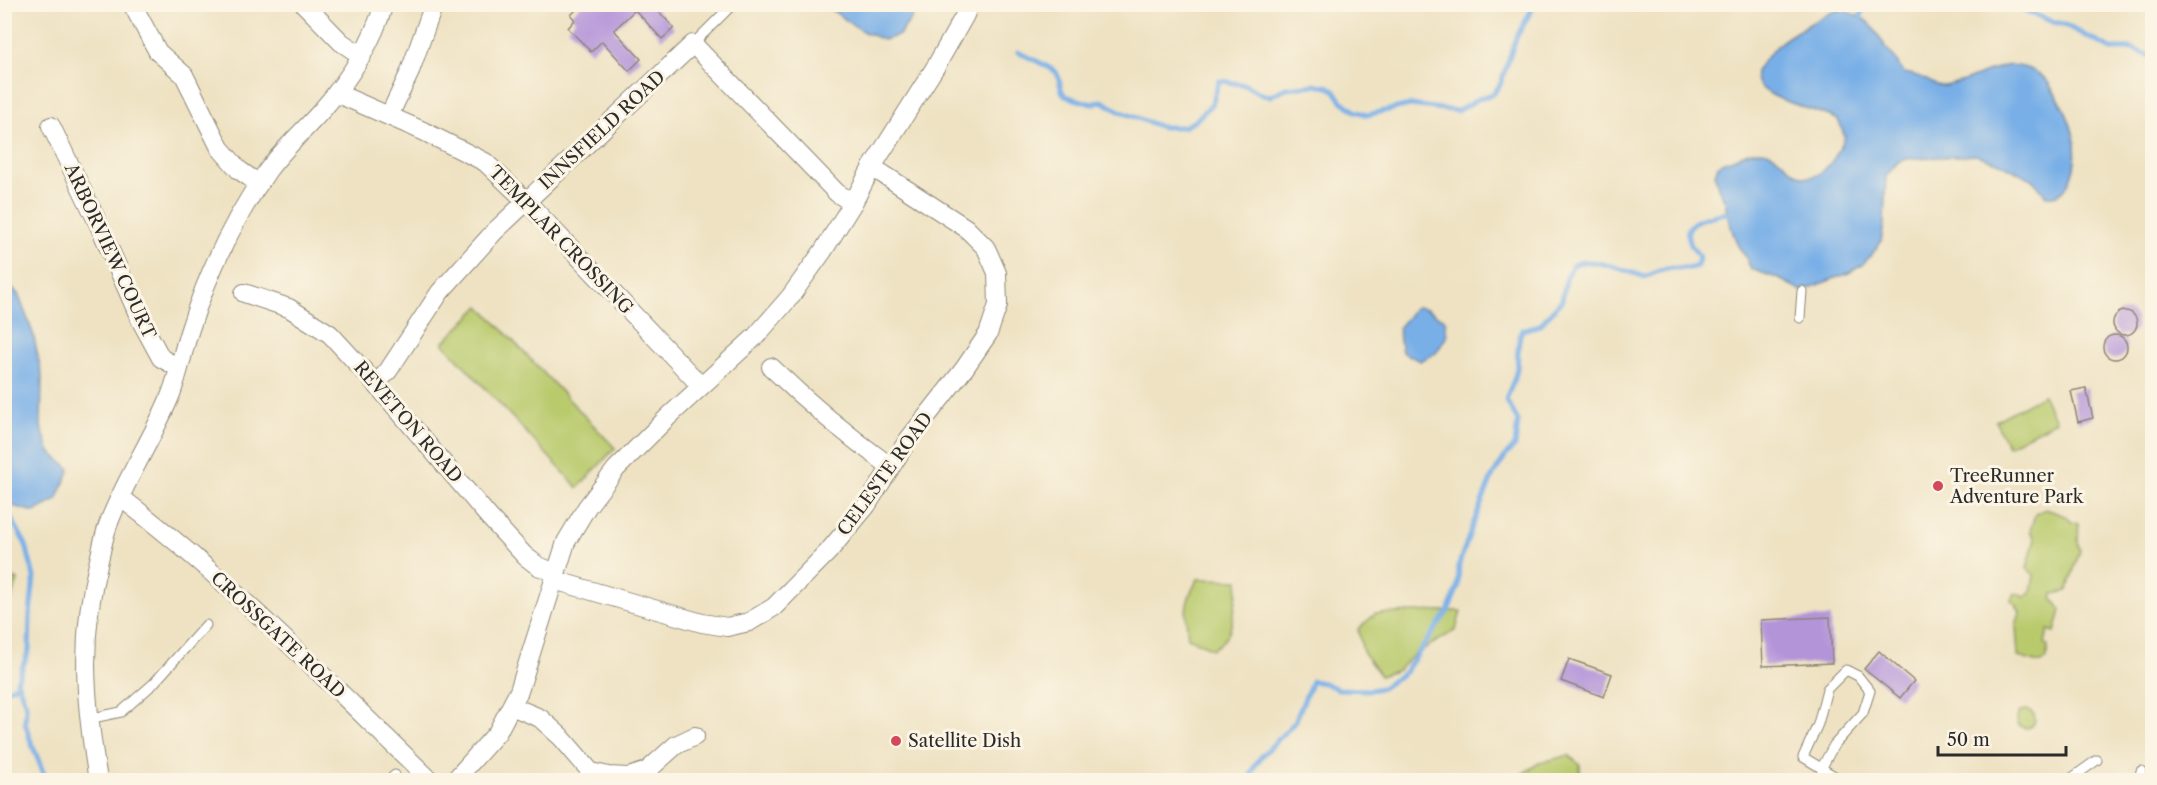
<svg xmlns="http://www.w3.org/2000/svg" width="2157" height="785" viewBox="0 0 2157 785" font-family="'Libre Caslon Text',serif">
  <style>
    .green { fill: #b9ca6d; stroke: #727a4c; stroke-width: 1.5 }
    .water { fill: #78afe7; stroke: #526d89; stroke-width: 1.5 }
    .lines { fill: none; stroke-linecap: round; stroke-linejoin: round }
    .stream { stroke: #78afe7; stroke-width: 5 }
    .building { fill: #b494d9 }
    .service-casing { stroke: #8c8676; stroke-width: 11 }
    .minor-casing { stroke: #8c8676; stroke-width: 20 }
    .service { stroke: #fff; stroke-width: 9 }
    .minor { stroke: #fff; stroke-width: 18 }
    .poi-dot { fill: #d1495b; stroke: #fcf5e5; stroke-width: 2 }
    .labels { text-anchor: middle; stroke-width: 6; stroke-linejoin: round; paint-order: stroke }
    .street-label { font-size: 18px; fill: #2b2b2b; stroke: #fcf5e5 }
    .poi-label { font-size: 18px; fill: #2b2b2b; stroke: #fcf5e5; text-anchor: start }
  </style>
  <rect width="100%" height="100%" fill="#fcf5e5"/>
  <filter id="ink" filterUnits="userSpaceOnUse"><feTurbulence type="fractalNoise" baseFrequency=".0167" numOctaves="2"/><feDisplacementMap in="SourceGraphic" scale="12" xChannelSelector="R" yChannelSelector="G"/><feConvolveMatrix kernelMatrix="1 2 1 2 8 2 1 2 1" color-interpolation-filters="sRGB"/></filter>
  <filter id="wash" filterUnits="userSpaceOnUse"><feTurbulence type="fractalNoise" baseFrequency=".008" numOctaves="4" result="noise"/><feDisplacementMap in="SourceGraphic" scale="24" xChannelSelector="R" yChannelSelector="G"/><feGaussianBlur stdDeviation="1.35" result="paint"/><feColorMatrix in="noise" values="0 0 0 0 0 0 0 0 0 0 0 0 0 0 0 0 0 1.4 0 .05"/><feComposite in="paint" operator="in"/></filter>
  <g filter="url(#wash)">
    <rect width="100%" height="100%" fill="#eee2c2"/>
    <path class="green" d="M 480,306 L 615,448 L 578,488 L 443,343 Z
      M 2043,395 L 2056,421 L 2008,446 L 1995,421 Z
      M 2046,509 L 2068,517 L 2071,522 L 2078,523 C 2080,532 2076,541 2080,550 L 2067,591 L 2053,594 L 2052,598 L 2061,610 L 2055,632 L 2048,630 L 2045,643 L 2048,647 L 2046,660 L 2039,663 L 2018,657 L 2016,625 L 2020,613 L 2016,604 L 2011,600 L 2014,593 L 2025,597 L 2031,592 L 2034,575 L 2027,568 L 2035,539 L 2030,531 L 2035,514 Z
      M 5,575 L 18,580 L 5,618 L 4,575 Z
      M 1198,579 L 1238,580 C 1238,591 1233,621 1229,632 C 1226,639 1219,645 1213,649 L 1188,638 C 1185,612 1184,602 1198,579 Z
      M 1437,611 L 1461,611 L 1456,630 L 1415,654 L 1398,670 L 1380,676 L 1363,652 L 1358,629 L 1375,614 Z
      M2017 719a9 9 0 1 1 18 0a9 9 0 1 1-18 0Z
      M 1569,755 L 1580,765 L 1581,780 L 1513,780 L 1539,763 Z"/>
    <path class="water" d="M 824,5 L 921,5 L 899,35 L 884,40 L 864,32 Z
      M 1839,10 C 1866,15 1872,24 1885,46 C 1887,50 1891,53 1894,57 C 1898,62 1899,68 1904,73 C 1908,74 1913,74 1917,76 C 1926,78 1933,86 1943,86 C 1948,86 1955,83 1960,82 C 1993,73 2003,55 2038,73 C 2045,77 2049,83 2053,90 C 2071,116 2083,149 2070,180 C 2065,192 2059,197 2046,196 L 2033,180 L 2027,177 L 2000,163 L 1976,155 L 1907,159 L 1898,162 L 1886,176 L 1884,224 L 1881,242 L 1877,248 L 1862,265 L 1851,272 L 1802,291 L 1779,279 L 1751,269 L 1745,256 L 1738,246 L 1729,222 L 1725,201 L 1718,188 L 1715,175 L 1718,165 C 1723,161 1729,161 1735,158 C 1744,154 1751,149 1762,151 C 1786,153 1796,191 1822,172 C 1833,163 1840,149 1845,137 L 1838,120 C 1821,109 1749,99 1756,72 C 1757,67 1774,49 1779,44 C 1786,37 1830,11 1839,10 Z
      M 5,281 L 18,294 L 33,333 L 42,376 L 41,427 L 50,452 L 70,469 L 57,500 L 34,512 L 5,504 Z
      M 1416,307 L 1427,309 L 1445,320 L 1447,336 L 1436,353 L 1420,361 L 1402,352 L 1398,328 Z"/>
    <g class="lines">
      <path class="stream" d="M 2009,4 L 2053,22 L 2063,24 L 2111,49 L 2133,49 L 2152,57
        M 1861,17 L 1863,4
        M 1018,52 C 1026,57 1053,67 1057,74 C 1061,81 1059,89 1065,96 L 1092,104 L 1102,101 L 1119,111 L 1161,127 L 1183,127 L 1195,121 L 1212,104 L 1219,81 L 1222,81 L 1245,85 L 1264,95 L 1270,96 L 1286,88 L 1315,85 L 1327,86 L 1334,90 L 1342,101 L 1355,111 L 1367,115 L 1410,105 L 1458,111 L 1480,98 L 1493,94 L 1500,85 L 1516,38 L 1535,4
        M 4,512 L 10,516 L 26,545 L 34,577 L 30,614 L 29,650 L 17,681 L 26,705 L 25,723 L 31,742 L 46,779
        M 4,691 L 18,685
        M 1249,780 L 1255,765 L 1262,756 L 1295,722 L 1312,681 L 1324,683 L 1338,689 L 1370,690 L 1382,688 L 1405,672 L 1448,611 L 1458,587 L 1459,564 L 1472,527 L 1492,477 L 1506,455 L 1515,446 L 1518,421 L 1506,400 C 1509,390 1516,378 1517,368 C 1519,354 1516,343 1522,330 L 1540,325 L 1562,300 L 1566,280 L 1572,266 C 1587,254 1628,272 1645,277 L 1666,268 L 1691,268 L 1697,266 L 1699,258 C 1697,252 1691,247 1689,241 C 1680,219 1713,216 1726,213"/>
    </g>
    <g id="blocks">
      <path class="building" d="M 582,4 L 652,4 L 674,28 L 662,39 L 635,10 L 617,27 L 614,30 L 641,59 L 629,71 L 602,41 L 591,52 L 568,28 L 575,20 L 571,15 Z
        M2113 323a12 12 0 1 1 24 0a12 12 0 1 1-24 0Z
        M2103 347a12 12 0 1 1 24 0a12 12 0 1 1-24 0Z
        M 2086,388 L 2093,418 L 2078,422 L 2071,391 Z
        M 1830,617 L 1832,663 L 1763,666 L 1761,620 Z
        M 1879,651 L 1914,681 L 1900,698 L 1864,669 Z
        M 1569,659 L 1612,674 L 1604,697 L 1561,681 Z"/>
    </g>
  </g>
  <g filter="url(#ink)">
    <use href="#blocks" fill-opacity="0" stroke="#8c8676" stroke-width="1.5"/>
    <g class="lines">
      <defs>
        <path id="service" d="M 693,44 L 733,4
          M 1800,318 L 1802,291
          M 88,719 L 121,712 L 153,684 L 206,625
          M 1821,769 L 1834,745 L 1863,713 L 1870,691 L 1858,676 L 1846,670 L 1827,689 L 1818,724 L 1803,757 L 1841,780
          M 389,780 L 395,775
          M 2069,780 L 2097,760
          M 2139,780 L 2141,771"/>
        <path id="minor" d="M 132,4 L 158,52 L 184,75 L 220,148 L 239,170 L 259,184
          M 304,4 L 341,42 L 362,56
          M 336,93 L 423,131 L 485,162 L 526,201 L 701,386
          M 389,116 L 409,74 L 434,4
          M 51,126 L 99,225 L 141,321 L 161,358 L 179,368
          M 244,293 L 289,308 L 330,334 L 376,384 L 489,517 L 525,556 L 538,566 L 556,573
          M 771,367 C 809,404 848,436 891,467
          M 376,384 L 388,371 L 440,292 L 494,232 L 693,44 L 837,193 L 853,203
          M 120,497 C 232,582 329,683 430,780
          M 554,580 L 702,623 L 727,627 L 749,622 L 774,607 L 828,552 L 867,505 L 908,440 L 964,369 L 988,334 L 998,305 L 997,273 L 986,248 L 966,228 L 872,167
          M 511,706 L 540,718 L 561,737 L 591,772 L 608,776 L 629,777 L 647,771 L 676,745 L 695,736
          M 98,780 C 85,702 79,638 99,560 C 102,548 104,536 108,525 C 125,479 153,439 171,394 C 179,373 183,350 190,329 C 208,273 234,218 268,170 C 284,148 305,130 323,109 C 350,78 372,44 384,4
          M 455,780 L 497,733 L 519,691 L 566,542 L 587,507 L 616,469 L 668,417 L 756,336 L 790,297 L 823,251 L 853,203 L 872,167 L 936,66 L 965,15 L 969,4"/>
      </defs>
      <use href="#service" class="service-casing"/>
      <use href="#minor" class="minor-casing"/>
      <use href="#service" class="service"/>
      <use href="#minor" class="minor"/>
    </g>
  </g>
  <g class="poi-dot">
    <circle cx="1938" cy="486" r="6"/>
    <circle cx="896" cy="741" r="6"/>
  </g>
  <g class="labels">
    <g class="street-label">
      <text transform="translate(602 130) rotate(-43)" y="6">INNSFIELD ROAD</text>
      <text transform="translate(561 240) rotate(46)" y="6">TEMPLAR CROSSING</text>
      <text transform="translate(110 251) rotate(65)" y="6">ARBORVIEW COURT</text>
      <text transform="translate(408 422) rotate(49)" y="6">REVETON ROAD</text>
      <text transform="translate(885 474) rotate(-54)" y="6">CELESTE ROAD</text>
      <text transform="translate(278 635) rotate(43)" y="6">CROSSGATE ROAD</text>
    </g>
    <g class="poi-label">
      <text x="1950" y="482">TreeRunner<tspan x="1950" dy="21">Adventure Park</tspan></text>
      <text x="908" y="747">Satellite Dish</text>
    </g>
  </g>
  <rect width="2157" height="785" fill="none" stroke="#fcf5e5" stroke-width="24"/>
  <path d="M1938 746v9h128v-9" fill="none" stroke="#2b2b2b" stroke-width="3"/>
  <text x="1947" y="746" font-size="18" fill="#2b2b2b" stroke="#fcf5e5" stroke-width="4.5" paint-order="stroke">50 m</text>
</svg>
